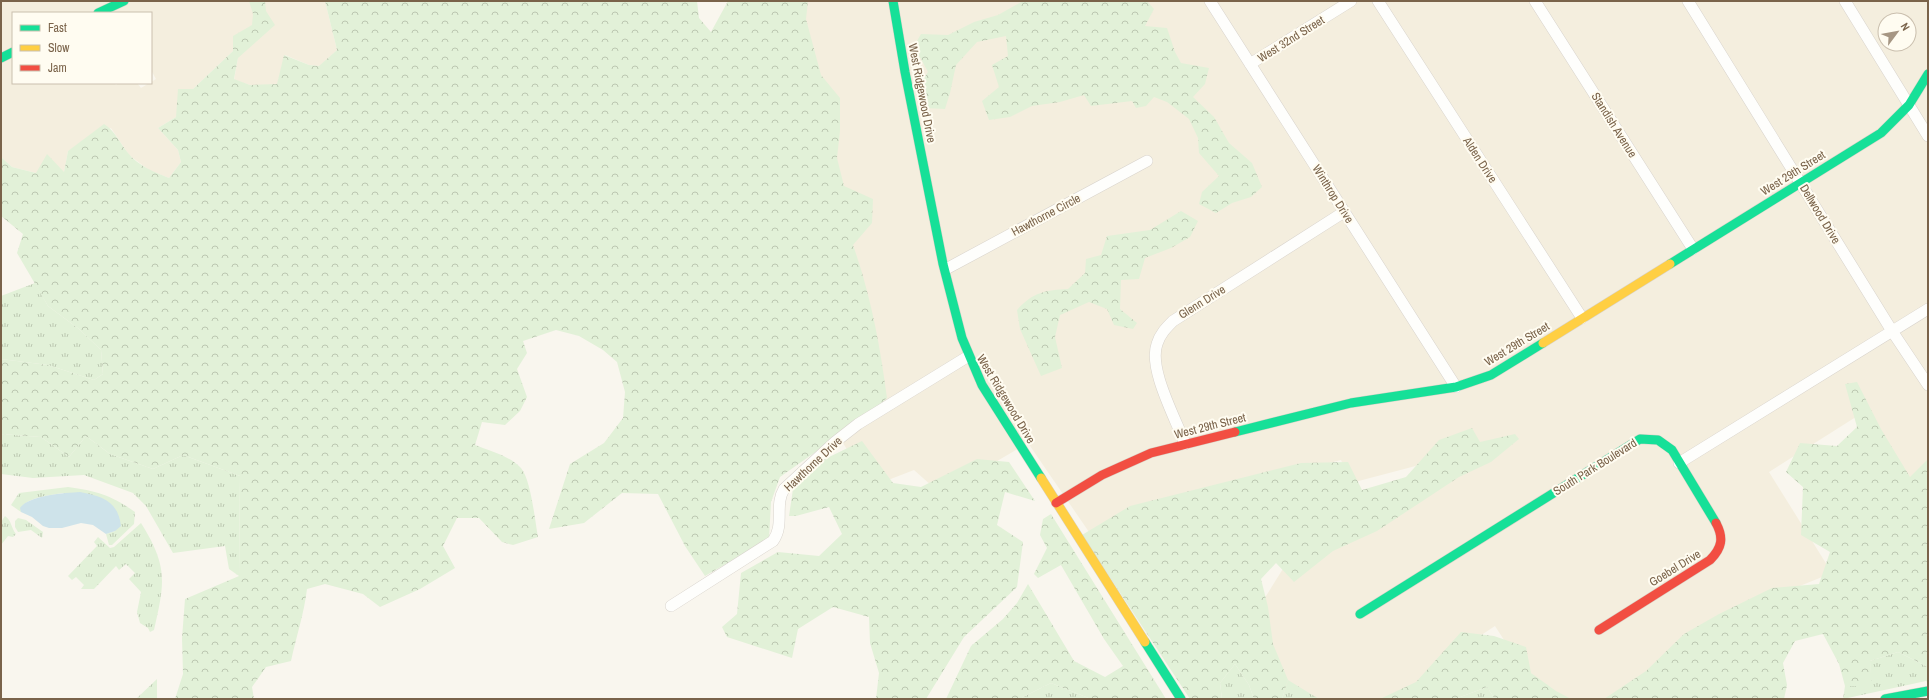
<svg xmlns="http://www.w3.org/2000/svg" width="1929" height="700" viewBox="0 0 1929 700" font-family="'Archivo Narrow',sans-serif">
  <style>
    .residential { fill: #f4eede; fill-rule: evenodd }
    .grass { fill: url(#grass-tufts) }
    .forest { fill: url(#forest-crowns) }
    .water { fill: #cee3ea }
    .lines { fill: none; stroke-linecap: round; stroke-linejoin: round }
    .street-casing { stroke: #d8d3cc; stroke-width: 12 }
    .fast-casing { stroke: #d8d2c8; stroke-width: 10 }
    .slow-casing { stroke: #d8d2c8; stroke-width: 10 }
    .jam-casing { stroke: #d8d2c8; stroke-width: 10 }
    .street { stroke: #fefefc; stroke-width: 11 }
    .fast { stroke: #16e098; stroke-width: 9 }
    .slow { stroke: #ffcf43; stroke-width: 9 }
    .jam { stroke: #f24e42; stroke-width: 9 }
    .labels { text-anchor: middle; stroke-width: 4; stroke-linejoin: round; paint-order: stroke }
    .street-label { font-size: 12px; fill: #7a634a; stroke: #fffcf1 }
  </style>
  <defs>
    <pattern id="grass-tufts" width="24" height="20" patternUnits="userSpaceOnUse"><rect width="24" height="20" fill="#e2f1d8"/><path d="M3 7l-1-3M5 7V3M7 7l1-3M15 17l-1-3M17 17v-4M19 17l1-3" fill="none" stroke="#bcc7b1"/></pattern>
    <pattern id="forest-crowns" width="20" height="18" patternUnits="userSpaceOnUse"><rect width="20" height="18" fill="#e2f1d8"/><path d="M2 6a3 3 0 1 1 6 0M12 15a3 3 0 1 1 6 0" fill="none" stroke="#bcc7b1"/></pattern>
  </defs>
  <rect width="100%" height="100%" fill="#f9f6ee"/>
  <path class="residential" d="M 1,1 L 325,1 L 337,50 L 320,66 L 309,65 L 285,55 L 277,85 L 250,85 L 234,80 L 238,58 L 233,51 L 193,89 L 176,117 L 158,128 L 178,150 L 181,162 L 169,178 L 149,170 L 129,155 L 111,128 L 68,151 L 64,172 L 36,173 L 12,167 L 1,157 ZM 13,13 L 151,13 L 151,70 L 156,79 L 141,88 L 137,83 L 119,83 L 116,85 L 114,83 L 13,83 Z
    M 793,1 L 1928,1 L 1928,482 L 1909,502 L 1859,415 L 1769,472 L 1832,573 L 1700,626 L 1614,699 L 1559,699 L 1517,660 L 1495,626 L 1457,651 L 1415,699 L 1287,699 L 1256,612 L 1286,564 L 1364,523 L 1427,463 L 1351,483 L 1341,460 L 1114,518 L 1089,532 L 1028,443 L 941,494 L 914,470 L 870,487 L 835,430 ZM 1885,20 L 1909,20 L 1909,44 L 1885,44 Z"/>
  <path class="grass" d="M 35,283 L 48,306 L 79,329 L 101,350 L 103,374 L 94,380 L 48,365 L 1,359 L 1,296 Z
    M 1,434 L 41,437 L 69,457 L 86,436 L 110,454 L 153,469 L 183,455 L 240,476 L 239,576 L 229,569 L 225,546 L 173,553 L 146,506 L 133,493 L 84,475 L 33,478 L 1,474 Z
    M 68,487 C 97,491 111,495 135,512 L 134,524 L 112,545 L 109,545 L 106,534 L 115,531 L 63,493 C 52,495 19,498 21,512 L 11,505 L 19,493 Z
    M 5,516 C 12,521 11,528 16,534 L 13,537 L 8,536 L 1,545 L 1,522 Z
    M 18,518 L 26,520 L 43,532 L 42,538 L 31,530 L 18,532 L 15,527 L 15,521 Z
    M 141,523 C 168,566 165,582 154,630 L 150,632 L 148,628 L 140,623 L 137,612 L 141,592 L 129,579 L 135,573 L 126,564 L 119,570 L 116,566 L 94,589 L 81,589 L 84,585 L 76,577 L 72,580 L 68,576 L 97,546 L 94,542 L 98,537 L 110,548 L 114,547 Z
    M 1898,652 L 1928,667 L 1928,682 L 1926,681 L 1843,699 L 1845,686 L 1871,685 L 1870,661 Z
    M 1235,664 L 1249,685 L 1254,699 L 1222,699 L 1220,683 Z
    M 157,679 L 157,699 L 136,699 Z
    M 1288,680 L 1319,699 L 1282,699 Z
    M 1051,683 L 1091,699 L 1022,699 L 1023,697 Z
    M 1487,687 L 1495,699 L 1455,699 Z"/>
  <path class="forest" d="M 249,1 L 265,1 L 266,11 L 275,25 L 238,58 L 234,79 L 250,85 L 277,84 L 284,55 L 309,65 L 319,66 L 337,50 L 325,1 L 697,1 L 699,18 L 711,32 L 728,1 L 808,1 L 806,19 L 821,75 L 840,98 L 840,131 L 837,158 L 844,186 L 873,199 L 872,223 L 853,245 C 871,296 880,345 887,398 L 868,415 L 780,477 L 771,502 L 769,539 L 705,576 L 685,546 L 658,494 L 622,493 L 584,523 L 549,529 L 570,464 L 604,443 L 623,418 L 625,392 L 617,362 L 603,350 L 579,336 L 556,330 L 523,341 L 527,353 L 517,369 L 527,397 L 520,411 L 505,425 L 482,422 L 475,445 C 490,451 510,456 521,468 C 531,480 535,521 538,537 L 513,545 L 502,542 L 479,518 L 457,518 L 443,546 L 455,568 L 420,589 L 380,607 L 363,594 L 325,584 L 307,589 C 304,614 296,637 291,661 L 266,667 L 252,687 L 254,699 L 175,699 L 183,674 L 182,638 L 185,599 L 239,576 L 240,476 L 183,455 L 153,469 L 110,454 L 86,436 L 69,457 L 41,437 L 1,434 L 1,359 L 48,365 L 94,380 L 103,374 L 101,350 L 79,329 L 48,306 L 17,253 L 23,234 L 1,216 L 1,157 L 12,167 L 36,173 L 47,154 L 64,172 L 68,151 L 104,124 C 115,131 120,143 128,153 C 138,166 155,172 169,178 L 181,162 L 178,150 L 158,128 L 176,117 L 178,89 L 193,89 L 233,51 L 233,36 L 252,25 L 253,14 Z
    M 1023,1 L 1147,1 L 1154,9 L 1145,26 L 1167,28 L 1175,52 L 1181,63 L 1209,68 L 1205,84 L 1193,97 L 1214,117 L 1229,143 L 1252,163 L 1262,187 L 1251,197 L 1232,203 L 1216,213 L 1199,204 L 1202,192 L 1219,176 L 1199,153 L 1198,138 L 1189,119 L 1167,102 L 1154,97 L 1146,106 L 1136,108 L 1132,101 L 1091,106 L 1084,95 L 1060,102 L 1032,106 L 1010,117 L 989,120 L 982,101 L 999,87 L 992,65 L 1008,56 L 1006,36 L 977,42 L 956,65 L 950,93 L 945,109 L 924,108 L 920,84 L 928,72 L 914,46 L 921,34 L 948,35 L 974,22 L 998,15 Z
    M 1181,211 L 1198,221 L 1190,237 L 1171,248 L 1145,258 L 1139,279 L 1121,280 L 1120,309 L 1137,323 L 1133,329 L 1114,325 L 1107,309 L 1089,302 L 1060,315 L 1055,337 L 1062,368 L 1041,376 L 1020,329 L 1017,310 C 1033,292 1046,290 1068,289 L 1085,273 L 1086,259 L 1101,255 L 1107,236 L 1150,230 Z
    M 1857,382 L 1881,429 L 1910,477 L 1928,459 L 1928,667 L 1898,652 L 1870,661 L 1872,686 L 1845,686 L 1839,664 L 1823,634 L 1795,641 L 1783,663 L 1787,685 L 1784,699 L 1604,699 L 1646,671 L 1684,634 L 1719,614 L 1772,588 L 1819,584 L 1830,552 L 1801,535 L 1803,487 L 1786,472 L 1800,443 L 1837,446 L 1857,427 L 1845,384 Z
    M 1472,428 L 1480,442 L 1515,434 L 1519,439 L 1491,462 L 1459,477 L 1377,531 L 1333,551 L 1294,582 L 1276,563 L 1261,579 L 1268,607 L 1273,644 L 1288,680 L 1282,699 L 1254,699 L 1249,685 L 1235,664 L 1220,683 L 1222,699 L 1190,699 L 1082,535 L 1130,506 L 1301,463 L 1348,462 L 1362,490 L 1406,477 L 1439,440 Z
    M 862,441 L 893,483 L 921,487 L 977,459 L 1009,462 L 1035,501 L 1005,492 L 997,525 L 1023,542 L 1017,587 L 964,637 L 926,699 L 876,699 L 879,673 L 870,643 L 869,617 L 833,607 L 798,629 L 792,658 L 727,637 L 722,627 L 737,614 L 741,573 L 778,552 L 819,556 L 842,534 L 829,507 L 796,516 L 789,516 L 793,489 L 825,459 Z
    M 1051,514 L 1166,699 L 1091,699 L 1051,683 L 1023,697 L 1022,699 L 946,699 L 971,646 L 1003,619 L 1017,603 L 1028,584 L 1074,661 L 1105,677 L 1123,666 L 1104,639 L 1061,565 L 1038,578 L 1034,574 L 1047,548 L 1040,535 L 1043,519 Z
    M 1461,632 L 1494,636 L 1526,647 L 1531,673 L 1556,691 L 1571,699 L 1495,699 L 1487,687 L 1455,699 L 1380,699 L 1416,682 Z"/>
  <path class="water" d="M 80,492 C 102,496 118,501 121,526 L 115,531 L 106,534 L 93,525 L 81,523 L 62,528 L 49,528 L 43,526 L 32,517 L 21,512 L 20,508 C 29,495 65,493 80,492 Z"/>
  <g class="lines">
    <defs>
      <path id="street" d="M 1210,1 L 1456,387
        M 1378,1 L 1582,318
        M 1535,1 L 1693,249
        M 1688,1 L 1892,331 L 1928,385
        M 1845,1 L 1928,136
        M 1250,64 L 1351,1
        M 946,269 L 1147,161
        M 1185,444 C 1176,419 1148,369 1157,344 C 1160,334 1166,328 1173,321 L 1344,212
        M 1679,463 L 1928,309
        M 671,606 L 773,541 C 785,524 774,506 784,489 L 835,442 L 858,424 L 967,357"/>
      <path id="fast" d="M 893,1 L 905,72 L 943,264 L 962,338 L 982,385 L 1041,478
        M 98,13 L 124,1
        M 1,58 L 13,52
        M 1670,264 L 1881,133 L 1909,105 L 1928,74
        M 1235,432 L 1351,403 L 1456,387 L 1491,375 L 1543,343
        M 1360,614 L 1640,439 L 1658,440 L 1672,450 L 1716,523
        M 1145,642 L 1181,699
        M 1885,699 L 1928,691"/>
      <path id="slow" d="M 1543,343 L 1670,264
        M 1041,478 L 1145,642"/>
      <path id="jam" d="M 1056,503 L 1102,475 L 1151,453 L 1235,432
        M 1599,630 L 1710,560 C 1722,548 1724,538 1716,523"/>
    </defs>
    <use href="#street" class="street-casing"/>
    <use href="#fast" class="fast-casing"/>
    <use href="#slow" class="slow-casing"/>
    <use href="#jam" class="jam-casing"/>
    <use href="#street" class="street"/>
    <use href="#fast" class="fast"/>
    <use href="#slow" class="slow"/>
    <use href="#jam" class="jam"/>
  </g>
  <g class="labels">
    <g class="street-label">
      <text transform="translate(1291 39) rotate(-32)" y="4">West 32nd Street</text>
      <text transform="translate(922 93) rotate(79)" y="4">West Ridgewood Drive</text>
      <text transform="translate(1614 125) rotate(58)" y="4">Standish Avenue</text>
      <text transform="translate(1480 160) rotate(57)" y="4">Alden Drive</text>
      <text transform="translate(1793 173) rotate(-32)" y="4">West 29th Street</text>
      <text transform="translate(1333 194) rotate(58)" y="4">Winthrop Drive</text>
      <text transform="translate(1820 214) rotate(59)" y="4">Dellwood Drive</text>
      <text transform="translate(1046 215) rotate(-28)" y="4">Hawthorne Circle</text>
      <text transform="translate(1202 302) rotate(-32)" y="4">Glenn Drive</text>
      <text transform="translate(1517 344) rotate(-31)" y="4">West 29th Street</text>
      <text transform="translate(1006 399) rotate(59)" y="4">West Ridgewood Drive</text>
      <text transform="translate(1210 426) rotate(-14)" y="4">West 29th Street</text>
      <text transform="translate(813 464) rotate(-43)" y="4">Hawthorne Drive</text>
      <text transform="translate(1595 467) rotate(-32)" y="4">South Park Boulevard</text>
      <text transform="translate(1675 568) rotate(-32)" y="4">Goebel Drive</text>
    </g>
  </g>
  <rect width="1929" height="700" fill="none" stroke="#7a634a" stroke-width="4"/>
  <rect x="12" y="12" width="140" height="72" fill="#fffcf1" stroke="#cabfae"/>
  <rect x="20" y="25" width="20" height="6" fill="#16e098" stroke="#cabfae"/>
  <text x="48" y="32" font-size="12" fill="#7a634a">Fast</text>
  <rect x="20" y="45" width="20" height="6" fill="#ffcf43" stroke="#cabfae"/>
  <text x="48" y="52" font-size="12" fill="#7a634a">Slow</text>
  <rect x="20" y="65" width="20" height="6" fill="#f24e42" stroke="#cabfae"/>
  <text x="48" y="72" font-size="12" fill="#7a634a">Jam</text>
  <g transform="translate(1897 32) rotate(58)"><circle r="19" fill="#fffcf1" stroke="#cabfae"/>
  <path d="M0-3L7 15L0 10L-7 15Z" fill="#a69683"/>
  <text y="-6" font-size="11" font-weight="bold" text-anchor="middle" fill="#7a634a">N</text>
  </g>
</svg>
